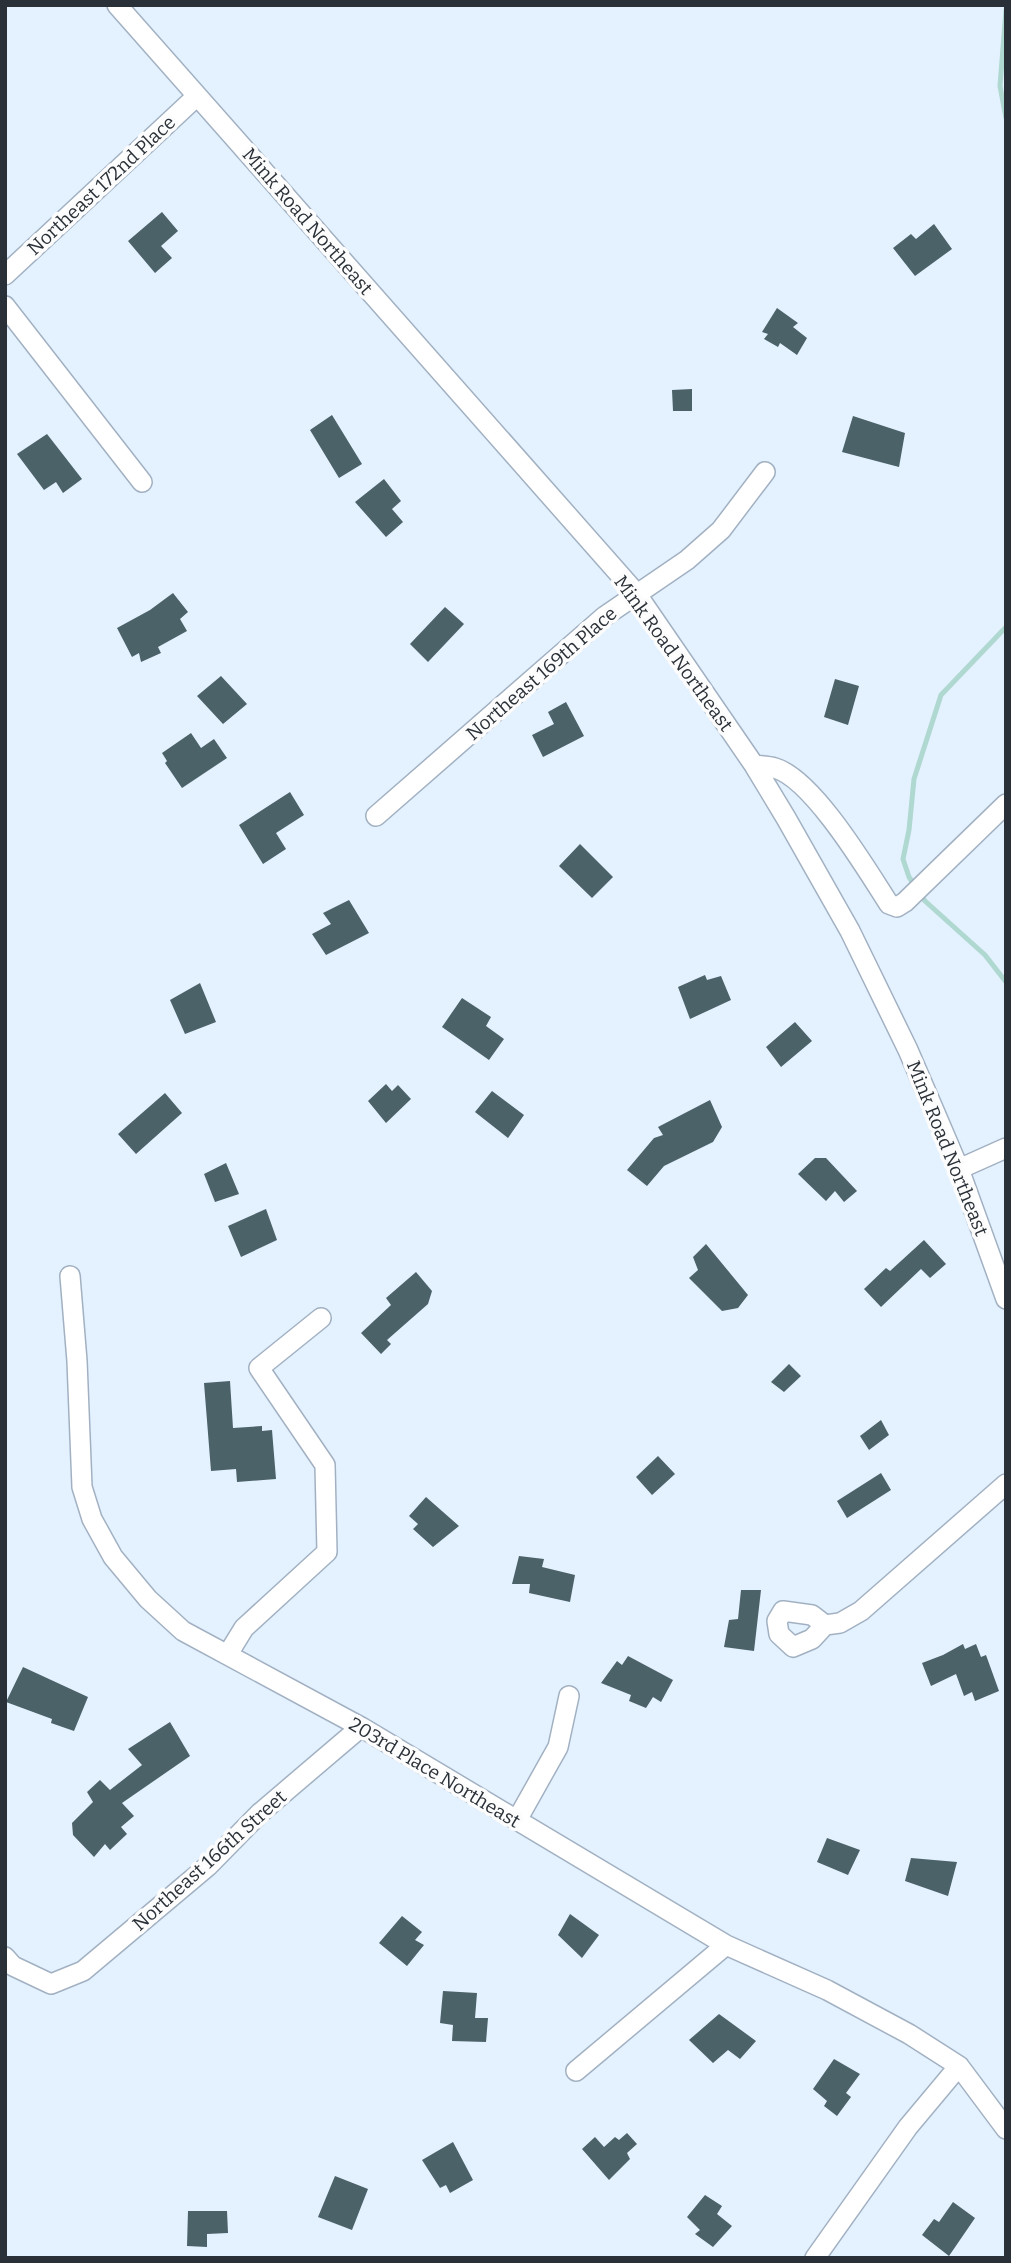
<svg xmlns="http://www.w3.org/2000/svg" width="1011" height="2263" viewBox="0 0 1011 2263" font-family="Bitter,serif">
  <style>
    .lines { fill: none; stroke-linecap: round; stroke-linejoin: round }
    .stream { stroke: #aed8d0; stroke-width: 5 }
    .building { fill: #4b6268 }
    .minor-casing { stroke: #a2b1c2; stroke-width: 22 }
    .minor { stroke: #fff; stroke-width: 19 }
    .labels { text-anchor: middle; stroke-width: 7; stroke-linejoin: round; paint-order: stroke }
    .street-label { font-size: 19px; fill: #2a3037; stroke: #fcfcfc }
  </style>
  <rect width="100%" height="100%" fill="#e4f1ff"/>
  <g class="lines">
    <path class="stream" d="M 1006,10 L 1000,86 L 1006,118
      M 1006,627 L 941,695 L 914,779 L 909,830 L 903,859 L 909,877 L 925,901 L 985,955 L 1006,982"/>
  </g>
  <path class="building" d="M 162,212 L 178,231 L 161,246 L 172,258 L 155,273 L 128,241 Z
    M 934,224 L 952,249 L 915,276 L 893,248 L 911,234 L 916,239 Z
    M 777,308 L 798,323 L 793,327 L 807,338 L 797,355 L 780,343 L 778,347 L 764,339 L 768,334 L 762,332 Z
    M 692,389 L 692,411 L 673,411 L 672,390 Z
    M 332,415 L 362,464 L 339,478 L 310,430 Z
    M 853,416 L 905,433 L 899,467 L 842,452 Z
    M 47,434 L 82,479 L 63,493 L 56,482 L 44,490 L 17,454 Z
    M 384,479 L 401,501 L 392,509 L 403,522 L 386,537 L 355,502 Z
    M 173,593 L 188,612 L 180,619 L 187,631 L 158,647 L 161,653 L 141,662 L 139,653 L 132,657 L 117,628 L 150,610 Z
    M 445,607 L 464,624 L 428,662 L 410,644 Z
    M 221,676 L 247,704 L 223,724 L 197,696 Z
    M 835,679 L 859,686 L 848,725 L 824,717 Z
    M 566,702 L 584,736 L 543,757 L 532,735 L 554,724 L 548,712 Z
    M 191,733 L 201,748 L 214,739 L 227,758 L 182,788 L 165,763 L 167,761 L 162,753 Z
    M 290,792 L 304,815 L 276,833 L 286,849 L 263,864 L 239,825 Z
    M 580,844 L 613,877 L 592,898 L 559,866 Z
    M 349,900 L 369,933 L 326,955 L 312,934 L 331,924 L 323,913 Z
    M 705,975 L 707,980 L 721,976 L 731,1000 L 690,1019 L 678,987 Z
    M 200,983 L 216,1022 L 185,1034 L 170,1000 Z
    M 462,998 L 491,1017 L 486,1026 L 504,1039 L 489,1060 L 442,1027 Z
    M 795,1022 L 812,1041 L 781,1067 L 766,1047 Z
    M 386,1084 L 392,1091 L 398,1085 L 411,1099 L 386,1123 L 368,1101 Z
    M 492,1091 L 524,1115 L 508,1138 L 475,1112 Z
    M 165,1093 L 182,1113 L 136,1154 L 118,1134 Z
    M 710,1100 L 722,1127 L 713,1142 L 664,1166 L 647,1186 L 627,1170 L 654,1138 L 663,1135 L 658,1127 Z
    M 815,1158 L 826,1158 L 857,1191 L 844,1202 L 835,1191 L 826,1201 L 798,1174 Z
    M 226,1163 L 239,1194 L 215,1202 L 204,1174 Z
    M 266,1209 L 277,1240 L 241,1257 L 228,1226 Z
    M 924,1240 L 946,1264 L 930,1278 L 921,1269 L 881,1307 L 864,1289 L 886,1268 L 890,1271 Z
    M 706,1244 L 748,1295 L 738,1308 L 722,1311 L 689,1278 L 698,1270 L 693,1257 Z
    M 416,1272 L 432,1291 L 428,1304 L 387,1340 L 391,1344 L 381,1354 L 361,1333 L 391,1305 L 386,1298 Z
    M 789,1364 L 801,1376 L 784,1392 L 771,1382 Z
    M 230,1381 L 233,1428 L 262,1426 L 262,1431 L 272,1430 L 276,1479 L 237,1482 L 236,1469 L 211,1471 L 204,1383 Z
    M 881,1420 L 889,1435 L 869,1450 L 860,1436 Z
    M 658,1456 L 675,1474 L 652,1495 L 636,1477 Z
    M 881,1473 L 891,1490 L 847,1518 L 837,1501 Z
    M 426,1497 L 459,1526 L 433,1547 L 413,1529 L 418,1524 L 409,1516 Z
    M 519,1556 L 544,1559 L 542,1567 L 575,1575 L 570,1602 L 529,1593 L 530,1584 L 512,1584 Z
    M 741,1590 L 761,1590 L 754,1651 L 724,1647 L 729,1620 L 738,1619 Z
    M 963,1644 L 965,1649 L 976,1644 L 981,1657 L 986,1655 L 999,1691 L 975,1701 L 972,1692 L 964,1696 L 956,1674 L 931,1686 L 922,1663 L 943,1655 Z
    M 628,1656 L 673,1680 L 661,1702 L 653,1697 L 646,1708 L 629,1701 L 631,1695 L 601,1683 L 617,1661 L 622,1665 Z
    M 23,1667 L 88,1697 L 74,1731 L 51,1723 L 52,1719 L 6,1702 Z
    M 170,1722 L 190,1756 L 122,1803 L 134,1816 L 121,1827 L 127,1834 L 110,1850 L 105,1844 L 94,1857 L 73,1835 L 72,1823 L 93,1802 L 87,1792 L 100,1780 L 110,1790 L 142,1765 L 128,1749 Z
    M 827,1838 L 860,1850 L 848,1875 L 817,1862 Z
    M 911,1858 L 957,1862 L 948,1896 L 905,1881 Z
    M 570,1914 L 599,1935 L 582,1958 L 558,1935 Z
    M 402,1916 L 422,1932 L 415,1940 L 424,1945 L 407,1966 L 379,1943 Z
    M 443,1991 L 477,1993 L 475,2018 L 488,2018 L 486,2042 L 452,2041 L 453,2025 L 440,2023 Z
    M 719,2014 L 756,2041 L 740,2059 L 728,2050 L 713,2063 L 689,2040 Z
    M 834,2059 L 860,2074 L 846,2093 L 851,2097 L 837,2116 L 824,2106 L 827,2101 L 813,2089 Z
    M 627,2133 L 637,2144 L 627,2153 L 630,2159 L 609,2180 L 582,2149 L 595,2137 L 604,2147 L 615,2137 L 619,2140 Z
    M 453,2142 L 473,2180 L 450,2193 L 446,2185 L 440,2188 L 422,2160 Z
    M 335,2176 L 368,2189 L 352,2230 L 318,2217 Z
    M 705,2195 L 722,2206 L 717,2214 L 732,2226 L 713,2247 L 695,2234 L 700,2230 L 687,2217 Z
    M 953,2202 L 975,2218 L 949,2256 L 922,2235 L 934,2219 L 939,2222 Z
    M 188,2211 L 227,2211 L 228,2233 L 207,2234 L 207,2247 L 187,2246 Z"/>
  <g class="lines">
    <defs>
      <path id="minor" d="M 117,5 L 636,593 L 754,765 L 786,818 L 850,931 L 908,1050 L 936,1115 L 959,1169 L 1006,1299
        M 5,275 L 197,96
        M 5,306 L 142,482
        M 754,765 C 761,766 768,766 775,768 C 813,779 867,870 889,904 L 897,907 L 905,902 L 1006,804
        M 376,816 L 605,616 L 687,560 L 721,530 L 765,472
        M 959,1169 L 1006,1148
        M 70,1276 L 77,1361 L 82,1487 L 92,1519 L 113,1557 L 148,1599 L 183,1631 L 361,1727 L 726,1945 L 827,1990 L 909,2034 L 959,2066 L 1006,2129
        M 825,1625 L 812,1615 L 783,1611 L 777,1621 L 779,1634 L 793,1647 L 812,1639 L 825,1625 L 840,1623 L 861,1611 L 1006,1484
        M 228,1654 L 244,1628 L 327,1552 L 325,1465 L 259,1368 L 321,1318
        M 517,1820 L 558,1747 L 569,1696
        M 5,1957 L 13,1966 L 51,1984 L 83,1971 L 208,1866 L 260,1813 L 361,1727
        M 576,2071 L 726,1945
        M 815,2258 L 908,2127 L 959,2066"/>
    </defs>
    <use href="#minor" class="minor-casing"/>
    <use href="#minor" class="minor"/>
  </g>
  <g class="labels">
    <g class="street-label">
      <text transform="translate(101 185) rotate(-43)" y="7">Northeast 172nd Place</text>
      <text transform="translate(308 221) rotate(49)" y="7">Mink Road Northeast</text>
      <text transform="translate(674 653) rotate(54)" y="7">Mink Road Northeast</text>
      <text transform="translate(541 673) rotate(-41)" y="7">Northeast 169th Place</text>
      <text transform="translate(948 1148) rotate(68)" y="7">Mink Road Northeast</text>
      <text transform="translate(435 1772) rotate(31)" y="7">203rd Place Northeast</text>
      <text transform="translate(209 1860) rotate(-42)" y="7">Northeast 166th Street</text>
    </g>
  </g>
  <rect width="1011" height="2263" fill="none" stroke="#2a3037" stroke-width="14"/>
</svg>
